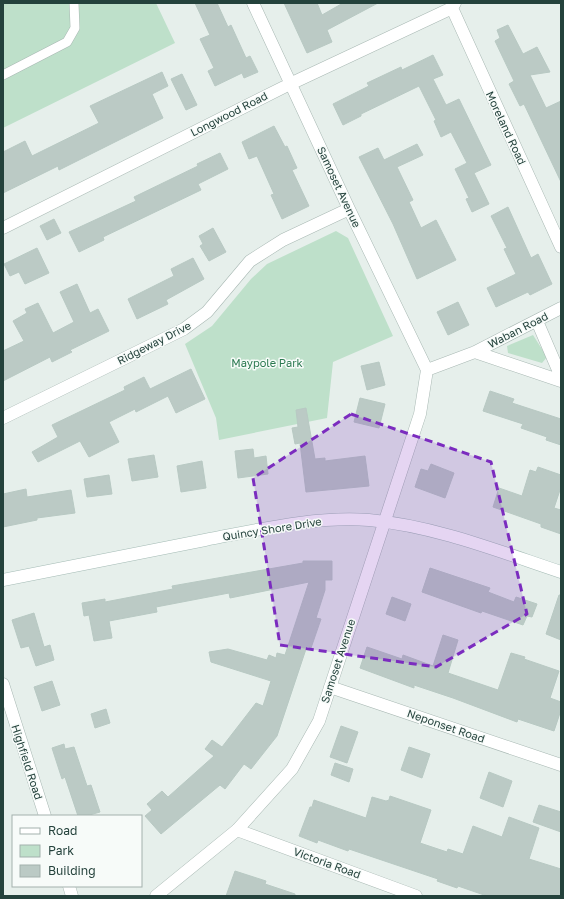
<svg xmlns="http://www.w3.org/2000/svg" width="564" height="899" viewBox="0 0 564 899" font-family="'Golos Text',sans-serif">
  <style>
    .green { fill: #bee0ca }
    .building { fill: #bbcac5; stroke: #b8c9c3 }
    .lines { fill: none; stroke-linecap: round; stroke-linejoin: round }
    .service-casing { stroke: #a8b8b3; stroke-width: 10 }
    .minor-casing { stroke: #a8b8b3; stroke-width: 13 }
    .secondary-casing { stroke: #a4bbb5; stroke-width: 13 }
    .service { stroke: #fff; stroke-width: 9 }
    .minor { stroke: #fff; stroke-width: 12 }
    .secondary { stroke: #fff; stroke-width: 12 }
    .marked { fill: #7b2cbf; fill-opacity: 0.2; stroke: #7b2cbf; stroke-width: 3; stroke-dasharray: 8 5; stroke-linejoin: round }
    .labels { text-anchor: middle; stroke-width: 3; stroke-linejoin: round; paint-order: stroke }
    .street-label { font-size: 11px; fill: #24423c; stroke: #f7fbf9 }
    .park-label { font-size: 11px; fill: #2c7a51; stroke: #f7fbf9 }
  </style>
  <rect width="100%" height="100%" fill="#e6efeb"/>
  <path class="green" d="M 3,3 L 156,3 L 175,43 L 3,128 Z
    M 336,231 L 348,238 L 393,336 L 333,362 L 327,418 L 219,440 L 216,418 L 185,344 L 212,326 L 251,279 L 267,264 Z
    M 533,335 L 547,357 L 542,363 L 508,353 L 507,346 Z"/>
  <path class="building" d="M 195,3 L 217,3 L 228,27 L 231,25 L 246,58 L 250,56 L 258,72 L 244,78 L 242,73 L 215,86 L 208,71 L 214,68 L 200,39 L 210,35 Z
    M 284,3 L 317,3 L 322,15 L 343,3 L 378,3 L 327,30 L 332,42 L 307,53 Z
    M 508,25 L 523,54 L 537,47 L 550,72 L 530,75 L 546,108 L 561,101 L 561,182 L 524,104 L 520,106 L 509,84 L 514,81 L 495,41 L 500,38 L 497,30 Z
    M 433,55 L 443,75 L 433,79 L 446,105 L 459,99 L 491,165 L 474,173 L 489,204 L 472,212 L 466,199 L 469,198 L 455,169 L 467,163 L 451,132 L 441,137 L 434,121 L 436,120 L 419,86 L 361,114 L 361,116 L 343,125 L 333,104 L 369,86 L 367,83 L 401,67 L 402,70 Z
    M 162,72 L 168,86 L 152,94 L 163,118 L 59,170 L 58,166 L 3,193 L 3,152 L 25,141 L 32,156 L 99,123 L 90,106 Z
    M 182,74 L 197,105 L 186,110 L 171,79 Z
    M 274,126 L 285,147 L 287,146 L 297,168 L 292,170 L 309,206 L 282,219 L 271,195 L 274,194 L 257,156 L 249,159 L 242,142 Z
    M 417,144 L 423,155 L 397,167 L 413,200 L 409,202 L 421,228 L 436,220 L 456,260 L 417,279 L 393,224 L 359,157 L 378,148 L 384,160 Z
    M 220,153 L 228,169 L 198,184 L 201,190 L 103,237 L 104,240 L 79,252 L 69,232 L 136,201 L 134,197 L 198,166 L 197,164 Z
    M 508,207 L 531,258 L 538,254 L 552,284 L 530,295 L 528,292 L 496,307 L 487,288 L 516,274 L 504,249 L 507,248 L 491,216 Z
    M 54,219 L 61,233 L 47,240 L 40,226 Z
    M 213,228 L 226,252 L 209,261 L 200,246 L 203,244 L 199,236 Z
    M 37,248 L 49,273 L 25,284 L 19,272 L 10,276 L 4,264 Z
    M 193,258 L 204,279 L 166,300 L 168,304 L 137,319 L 128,299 L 174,276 L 171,269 Z
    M 77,284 L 90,313 L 98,309 L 109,331 L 70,350 L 72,352 L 52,362 L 50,357 L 3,381 L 3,351 L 24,341 L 13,321 L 27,313 L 25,309 L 38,303 L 53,333 L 74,322 L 60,292 Z
    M 458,302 L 469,325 L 448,335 L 437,312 Z
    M 379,362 L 385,385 L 367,390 L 361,366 Z
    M 191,369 L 205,399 L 176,413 L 168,396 L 136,412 L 135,409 L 109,422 L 119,442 L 89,457 L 80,441 L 38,462 L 32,452 L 58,437 L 52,425 L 125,390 L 124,387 L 144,377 L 150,389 Z
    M 490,391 L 514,399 L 512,403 L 561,419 L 561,445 L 546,440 L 547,437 L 521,428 L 523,424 L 483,411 Z
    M 360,398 L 385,404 L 379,428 L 354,422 Z
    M 306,408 L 315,459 L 325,458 L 325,461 L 365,456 L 369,486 L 306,492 L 300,443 L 295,444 L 292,428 L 298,427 L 296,410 Z
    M 253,449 L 254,458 L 266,456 L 268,474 L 238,478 L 235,451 Z
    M 154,455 L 158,477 L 132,481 L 128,459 Z
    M 202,461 L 206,488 L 181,492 L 177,466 Z
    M 431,464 L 454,473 L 445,498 L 415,487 L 421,469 L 428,471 Z
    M 538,467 L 561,475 L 561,487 L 554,508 L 561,510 L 561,534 L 541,527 L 541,524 L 493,507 L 499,488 L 522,496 L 530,470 L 536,472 Z
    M 109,475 L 112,494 L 87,497 L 84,479 Z
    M 26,489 L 27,497 L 71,490 L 75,513 L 37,518 L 37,520 L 3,527 L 3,494 Z
    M 303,561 L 332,561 L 332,580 L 325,580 L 325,590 L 316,618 L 321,619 L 311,648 L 307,646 L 277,736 L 251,769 L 244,764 L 225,789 L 220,785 L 161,834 L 145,816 L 152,810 L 147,804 L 162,791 L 168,797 L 214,756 L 205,749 L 212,740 L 222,747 L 256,703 L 263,706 L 271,681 L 211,662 L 209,652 L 228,649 L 267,660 L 269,655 L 276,658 L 277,653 L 285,655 L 309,582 L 230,598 L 229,593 L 156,607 L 157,612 L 109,621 L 112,638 L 94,641 L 89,615 L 84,616 L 82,603 L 105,599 L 105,602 L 173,589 L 172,586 L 303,563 Z
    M 430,568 L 490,588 L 488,592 L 514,602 L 516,597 L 537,604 L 532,617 L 527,616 L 523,625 L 482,611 L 481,613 L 422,592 Z
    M 559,595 L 561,595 L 561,640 L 546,634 Z
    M 392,597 L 411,604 L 405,621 L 386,614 Z
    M 34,613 L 44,647 L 50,645 L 54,660 L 36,666 L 29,646 L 21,648 L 12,620 Z
    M 443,635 L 458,640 L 448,673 L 498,690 L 511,653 L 525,657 L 524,659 L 559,671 L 550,698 L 561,702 L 561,710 L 554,731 L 518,719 L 517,722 L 453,698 L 414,685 L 414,688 L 360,668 L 367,647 L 402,659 L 403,655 L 433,666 Z
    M 52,681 L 60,705 L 42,711 L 34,687 Z
    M 106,709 L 110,723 L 95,728 L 91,714 Z
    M 341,726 L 358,732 L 347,763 L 330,757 Z
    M 64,744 L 65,749 L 74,747 L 87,786 L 91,785 L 100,812 L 86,816 L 78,816 L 65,777 L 62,779 L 52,748 Z
    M 409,747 L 430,754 L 422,778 L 401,770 Z
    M 335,763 L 353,769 L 349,782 L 331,775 Z
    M 489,772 L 512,781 L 503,807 L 480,798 Z
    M 390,796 L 431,810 L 420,843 L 447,852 L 448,849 L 463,854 L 473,826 L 502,837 L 509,817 L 539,828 L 529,859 L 561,869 L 561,896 L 487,896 L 458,886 L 457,888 L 437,881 L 438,879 L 349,849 L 348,851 L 318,840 L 317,843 L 299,836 L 310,807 L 312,807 L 314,800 L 366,818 L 372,797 L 386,801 L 389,800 Z
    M 539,805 L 561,812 L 561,832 L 533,822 Z
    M 235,871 L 266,881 L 265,884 L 295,894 L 295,896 L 226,896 Z"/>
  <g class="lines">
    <defs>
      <path id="service" d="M 3,75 L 67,42 L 75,28 L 74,3"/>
      <path id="minor" d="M 253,3 L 349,209 L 427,370
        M 452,8 L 561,247
        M 3,228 L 290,84 L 452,8 L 455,3
        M 537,321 L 561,377
        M 475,352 L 561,381
        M 3,418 L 184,329 L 207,312 L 250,261 L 283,240 L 349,209
        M 3,684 L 45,816
        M 330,687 L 561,765
        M 237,830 L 416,896
        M 69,886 L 72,896
        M 156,896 L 237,830 L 292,769 L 319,721 L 420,414 L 427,370 L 475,352 L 561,308"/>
      <path id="secondary" d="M 3,580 C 70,567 137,553 205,540 C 258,530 314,516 369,520 C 435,526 498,551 561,572"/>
    </defs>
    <use href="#service" class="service-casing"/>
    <use href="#minor" class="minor-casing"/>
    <use href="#secondary" class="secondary-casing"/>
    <use href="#service" class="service"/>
    <use href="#minor" class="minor"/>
    <use href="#secondary" class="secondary"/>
  </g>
  <path class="marked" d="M 351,414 L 491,462 L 527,614 L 436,667 L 280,645 L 253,478 Z"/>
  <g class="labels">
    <g class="street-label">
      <text transform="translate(229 114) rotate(-27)" y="4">Longwood Road</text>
      <text transform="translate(506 128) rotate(65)" y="4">Moreland Road</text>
      <text transform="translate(339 187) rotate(65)" y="4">Samoset Avenue</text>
      <text transform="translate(518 330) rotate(-27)" y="4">Waban Road</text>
      <text transform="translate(154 343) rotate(-27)" y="4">Ridgeway Drive</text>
      <text transform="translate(272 529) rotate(-9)" y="4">Quincy Shore Drive</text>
      <text transform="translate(338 661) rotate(-72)" y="4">Samoset Avenue</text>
      <text transform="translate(446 726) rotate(19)" y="4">Neponset Road</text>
      <text transform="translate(27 762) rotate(72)" y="4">Highfield Road</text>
      <text transform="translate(327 863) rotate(20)" y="4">Victoria Road</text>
    </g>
    <g class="park-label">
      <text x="267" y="367">Maypole Park</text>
    </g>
  </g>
  <rect width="564" height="899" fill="none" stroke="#24423c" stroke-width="8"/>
  <rect x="12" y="815" width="130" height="72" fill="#f7fbf9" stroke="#a3b1ad"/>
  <rect x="20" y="828" width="20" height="6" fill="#ffffff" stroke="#a3b1ad"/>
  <text x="48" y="835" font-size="12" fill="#24423c">Road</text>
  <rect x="20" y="845" width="20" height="12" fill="#bee0ca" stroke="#a3b1ad"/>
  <text x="48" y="855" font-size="12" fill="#24423c">Park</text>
  <rect x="20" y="865" width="20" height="12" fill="#bbcac5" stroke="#a3b1ad"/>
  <text x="48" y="875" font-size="12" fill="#24423c">Building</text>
</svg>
